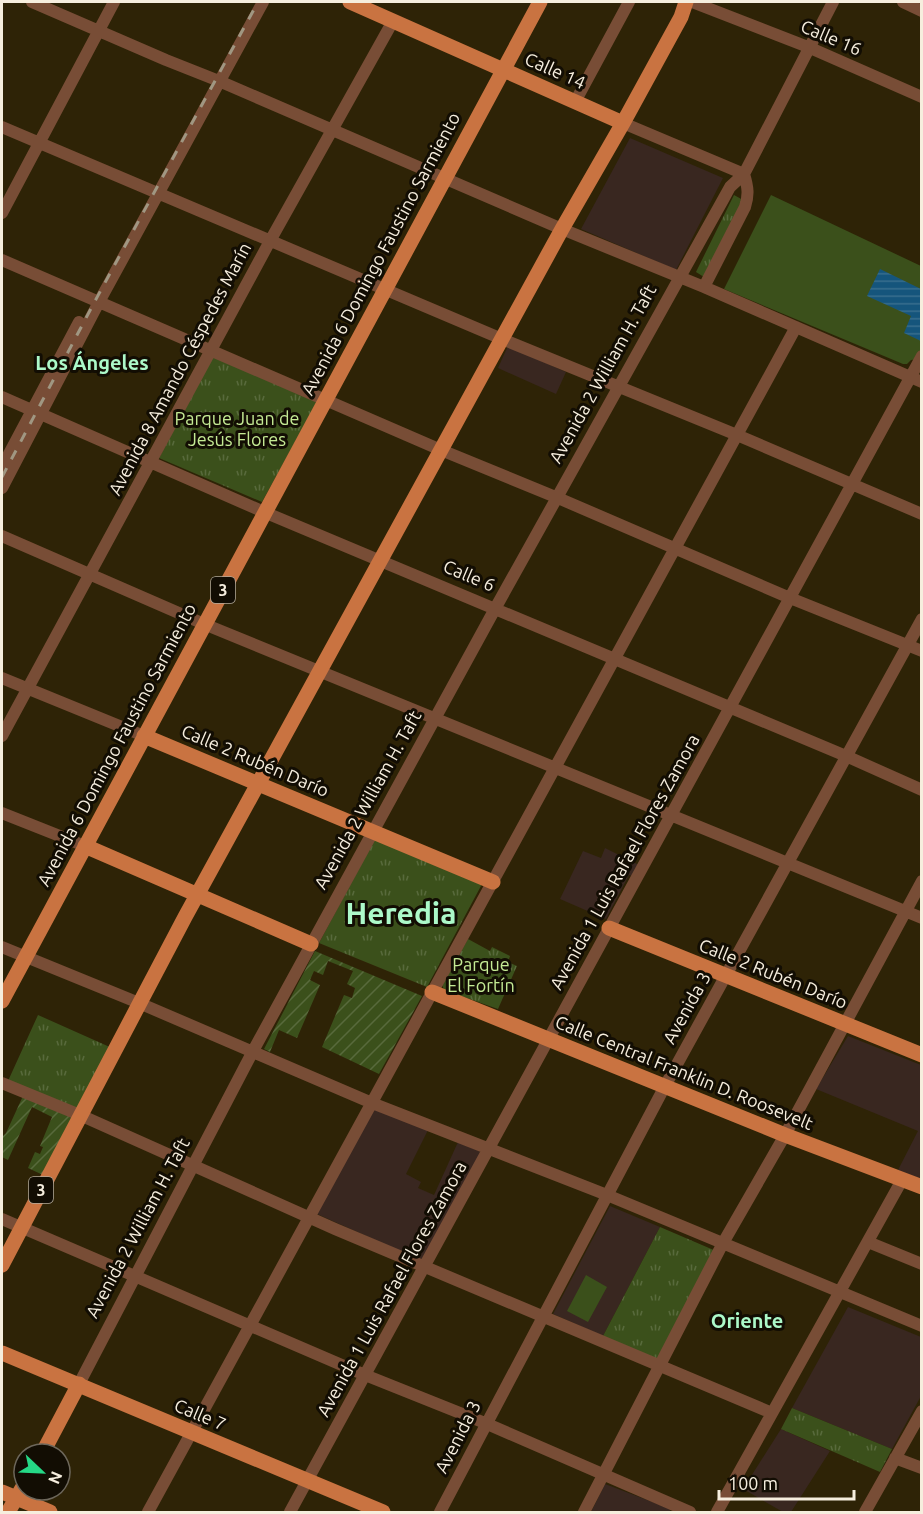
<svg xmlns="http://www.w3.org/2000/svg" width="923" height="1514" viewBox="0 0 923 1514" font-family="Ubuntu,sans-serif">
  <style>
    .education { fill: #392720 }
    .grass { fill: url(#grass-tufts) }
    .garden { fill: url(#garden-furrows) }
    .pitch { fill: #3b501b }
    .water { fill: url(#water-rules) }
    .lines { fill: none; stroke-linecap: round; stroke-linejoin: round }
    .minor { stroke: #784d36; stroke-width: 12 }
    .major { stroke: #c97341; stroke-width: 15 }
    .rail { stroke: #a09782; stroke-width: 3; stroke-dasharray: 10 10; stroke-linecap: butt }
    .labels { text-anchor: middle; stroke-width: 6; stroke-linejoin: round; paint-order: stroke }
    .shield { fill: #120d03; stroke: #b2aa9c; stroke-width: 1.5 }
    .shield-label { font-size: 16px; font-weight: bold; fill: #f6eede }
    .street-label { font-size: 18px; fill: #f6eede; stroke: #120d03 }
    .park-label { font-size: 18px; fill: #c4ea94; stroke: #120d03 }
    .neighbourhood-label { font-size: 20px; font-weight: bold; fill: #acf9c9; stroke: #120d03 }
    .town-label { font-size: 30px; font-weight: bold; fill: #acf9c9; stroke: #120d03 }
  </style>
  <defs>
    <pattern id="grass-tufts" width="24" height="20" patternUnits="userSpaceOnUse" patternTransform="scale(1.5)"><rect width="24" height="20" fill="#3b501b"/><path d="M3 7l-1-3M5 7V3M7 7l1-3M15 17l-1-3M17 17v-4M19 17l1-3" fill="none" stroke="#586a3c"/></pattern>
    <pattern id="garden-furrows" width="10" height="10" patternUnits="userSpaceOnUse" patternTransform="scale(1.5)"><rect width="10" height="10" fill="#3b501b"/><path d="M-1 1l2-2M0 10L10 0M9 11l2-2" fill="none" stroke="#586a3c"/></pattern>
    <pattern id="water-rules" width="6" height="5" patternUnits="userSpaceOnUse" patternTransform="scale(1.5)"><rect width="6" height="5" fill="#15557c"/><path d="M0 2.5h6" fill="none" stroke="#386e8e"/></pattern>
  </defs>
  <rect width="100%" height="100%" fill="#2e2306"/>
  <path class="education" d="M 630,138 L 723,178 L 676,270 L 581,229 Z
    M 507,348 L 513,348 L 566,372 L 556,394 L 498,368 Z
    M 605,848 L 639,865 L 634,877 L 629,875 L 606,919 L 560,899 L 583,851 L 601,858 Z
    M 848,1036 L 921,1065 L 921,1179 L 898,1170 L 918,1131 L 816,1089 Z
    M 374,1107 L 428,1130 L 406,1174 L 421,1182 L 418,1188 L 434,1195 L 458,1142 L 481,1152 L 422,1261 L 317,1214 Z
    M 610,1206 L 660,1227 L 603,1336 L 553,1314 Z
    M 848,1307 L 921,1337 L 921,1396 L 892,1449 L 792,1408 Z
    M 781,1429 L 830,1451 L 791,1512 L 783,1512 L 743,1489 Z
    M 605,1484 L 671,1509 L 669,1512 L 591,1512 Z"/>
  <path class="grass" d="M 734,195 L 743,200 L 704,277 L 696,272 Z
    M 213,357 L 317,402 L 262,502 L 159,458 Z
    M 375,839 L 482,884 L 427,987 L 319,943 Z
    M 468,939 L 490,951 L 492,947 L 510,956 L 508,962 L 517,966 L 498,1009 L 444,990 L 442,985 Z
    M 38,1015 L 112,1048 L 80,1112 L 8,1081 Z
    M 660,1227 L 716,1251 L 659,1360 L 603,1336 Z
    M 792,1408 L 892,1449 L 880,1472 L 781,1429 Z"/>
  <path class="garden" d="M 315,951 L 422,996 L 379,1074 L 322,1047 L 344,995 L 352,998 L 355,988 L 347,984 L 353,971 L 328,961 L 323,975 L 314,971 L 310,980 L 320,985 L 297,1038 L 279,1030 L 270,1052 L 264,1049 Z
    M 23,1096 L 74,1118 L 43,1175 L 28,1168 L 35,1152 L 40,1154 L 43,1147 L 40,1146 L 52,1117 L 32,1107 L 8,1160 L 2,1157 L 2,1137 L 6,1133 Z"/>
  <path class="pitch" d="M 771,195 L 921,266 L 921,353 L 919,359 L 911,360 L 907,364 L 903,364 L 724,289 Z
    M 586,1275 L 607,1287 L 588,1322 L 567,1311 Z"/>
  <path class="water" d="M 880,269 L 921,289 L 921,341 L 904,333 L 911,316 L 867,296 Z"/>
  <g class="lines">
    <path class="minor" d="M 32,2 L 166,60 L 219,81 L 562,229 L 704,287 L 922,382
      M 692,2 L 808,47 L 922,97
      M 903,2 L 922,11
      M 575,102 L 629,2
      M 623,123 L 744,174
      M 2,127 L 502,339 L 737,435 L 922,514
      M 2,213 L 114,2
      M 2,260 L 441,450 L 558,498 L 790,598 L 922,651
      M 704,287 L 745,207 C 749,195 748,187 744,174
      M 2,397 L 264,512 L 846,756 L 922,790
      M 2,467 L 79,322
      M 2,488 L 99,302 L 263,2
      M 2,536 L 204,624 L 922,918
      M 2,678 L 144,736
      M 2,736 L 270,241 L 393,21
      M 2,813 L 85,846
      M 2,947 L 139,1003 L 372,1103 L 607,1195 L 922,1326
      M 2,1083 L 80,1115 L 335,1229 L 772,1413
      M 2,1219 L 365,1375 L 485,1423 L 690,1512
      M 868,1242 L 922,1264
      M 79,1384 L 253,1051 L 496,607 L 724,198 L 730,187 L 744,174 L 833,2
      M 895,1458 L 922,1468
      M 148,1512 L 796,327
      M 290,1512 L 922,356
      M 440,1512 L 665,1086 L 922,619
      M 584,1512 L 723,1243 L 785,1135 L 922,881
      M 717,1512 L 902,1180
      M 865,1512 L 922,1411"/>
    <path class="major" d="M 350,2 L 623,123
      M 144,736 L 493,882
      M 85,846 L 311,944
      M 609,928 L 922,1055
      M 432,992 L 785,1135 L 922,1187
      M 2,1001 L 540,2
      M 2,1265 L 185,917 L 562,229 L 623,123 L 681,17 L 686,2
      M 2,1353 L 383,1512
      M 42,1454 L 79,1384
      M 2,1492 L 50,1512
      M 8,1512 L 24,1485"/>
    <path class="rail" d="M 2,477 L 95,301 L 258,2"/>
  </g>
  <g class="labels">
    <g class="shield">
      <rect x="211" y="577" width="24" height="26" rx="4.5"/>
      <rect x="29" y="1177" width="24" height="26" rx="4.5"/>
    </g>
    <g class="shield-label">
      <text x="223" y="596">3</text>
      <text x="41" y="1196">3</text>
    </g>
    <g class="street-label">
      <text transform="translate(831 38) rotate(23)" y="6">Calle 16</text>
      <text transform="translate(555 71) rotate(24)" y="6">Calle 14</text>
      <text transform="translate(381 254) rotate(-62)" y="6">Avenida 6 Domingo Faustino Sarmiento</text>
      <text transform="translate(180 369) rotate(-62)" y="6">Avenida 8 Amando Céspedes Marín</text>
      <text transform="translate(603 374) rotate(-61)" y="6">Avenida 2 William H. Taft</text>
      <text transform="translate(469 576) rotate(23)" y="6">Calle 6</text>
      <text transform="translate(117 745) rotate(-62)" y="6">Avenida 6 Domingo Faustino Sarmiento</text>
      <text transform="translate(255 761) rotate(23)" y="6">Calle 2 Rubén Darío</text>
      <text transform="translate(368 800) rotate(-61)" y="6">Avenida 2 William H. Taft</text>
      <text transform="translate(625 862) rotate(-61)" y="6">Avenida 1 Luis Rafael Flores Zamora</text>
      <text transform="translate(773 974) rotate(22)" y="6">Calle 2 Rubén Darío</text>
      <text transform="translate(687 1008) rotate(-61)" y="6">Avenida 3</text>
      <text transform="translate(684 1073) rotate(22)" y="6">Calle Central Franklin D. Roosevelt</text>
      <text transform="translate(138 1228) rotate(-62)" y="6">Avenida 2 William H. Taft</text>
      <text transform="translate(392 1289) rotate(-61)" y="6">Avenida 1 Luis Rafael Flores Zamora</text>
      <text transform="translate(200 1415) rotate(23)" y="6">Calle 7</text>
      <text transform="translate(458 1437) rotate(-63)" y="6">Avenida 3</text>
    </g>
    <g class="park-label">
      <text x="237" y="425">Parque Juan de<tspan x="237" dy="21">Jesús Flores</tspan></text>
      <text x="481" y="971">Parque<tspan x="481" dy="21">El Fortín</tspan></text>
    </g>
    <g class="neighbourhood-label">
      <text x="92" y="370">Los Ángeles</text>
      <text x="747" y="1328">Oriente</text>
    </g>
    <g class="town-label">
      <text x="401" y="924">Heredia</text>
    </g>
  </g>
  <rect width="923" height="1514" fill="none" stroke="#f6eede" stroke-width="6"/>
  <g transform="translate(42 1472) rotate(113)"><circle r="28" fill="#120d03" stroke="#6d675b" stroke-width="1.5"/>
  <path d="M0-4.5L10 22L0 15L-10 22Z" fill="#25d886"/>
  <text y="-9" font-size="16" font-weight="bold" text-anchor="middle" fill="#f6eede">N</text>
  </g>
  <path d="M719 1490v9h135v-9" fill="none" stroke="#f6eede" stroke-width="3"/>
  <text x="728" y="1490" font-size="18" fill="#f6eede" stroke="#120d03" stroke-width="4.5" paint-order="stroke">100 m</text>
</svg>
